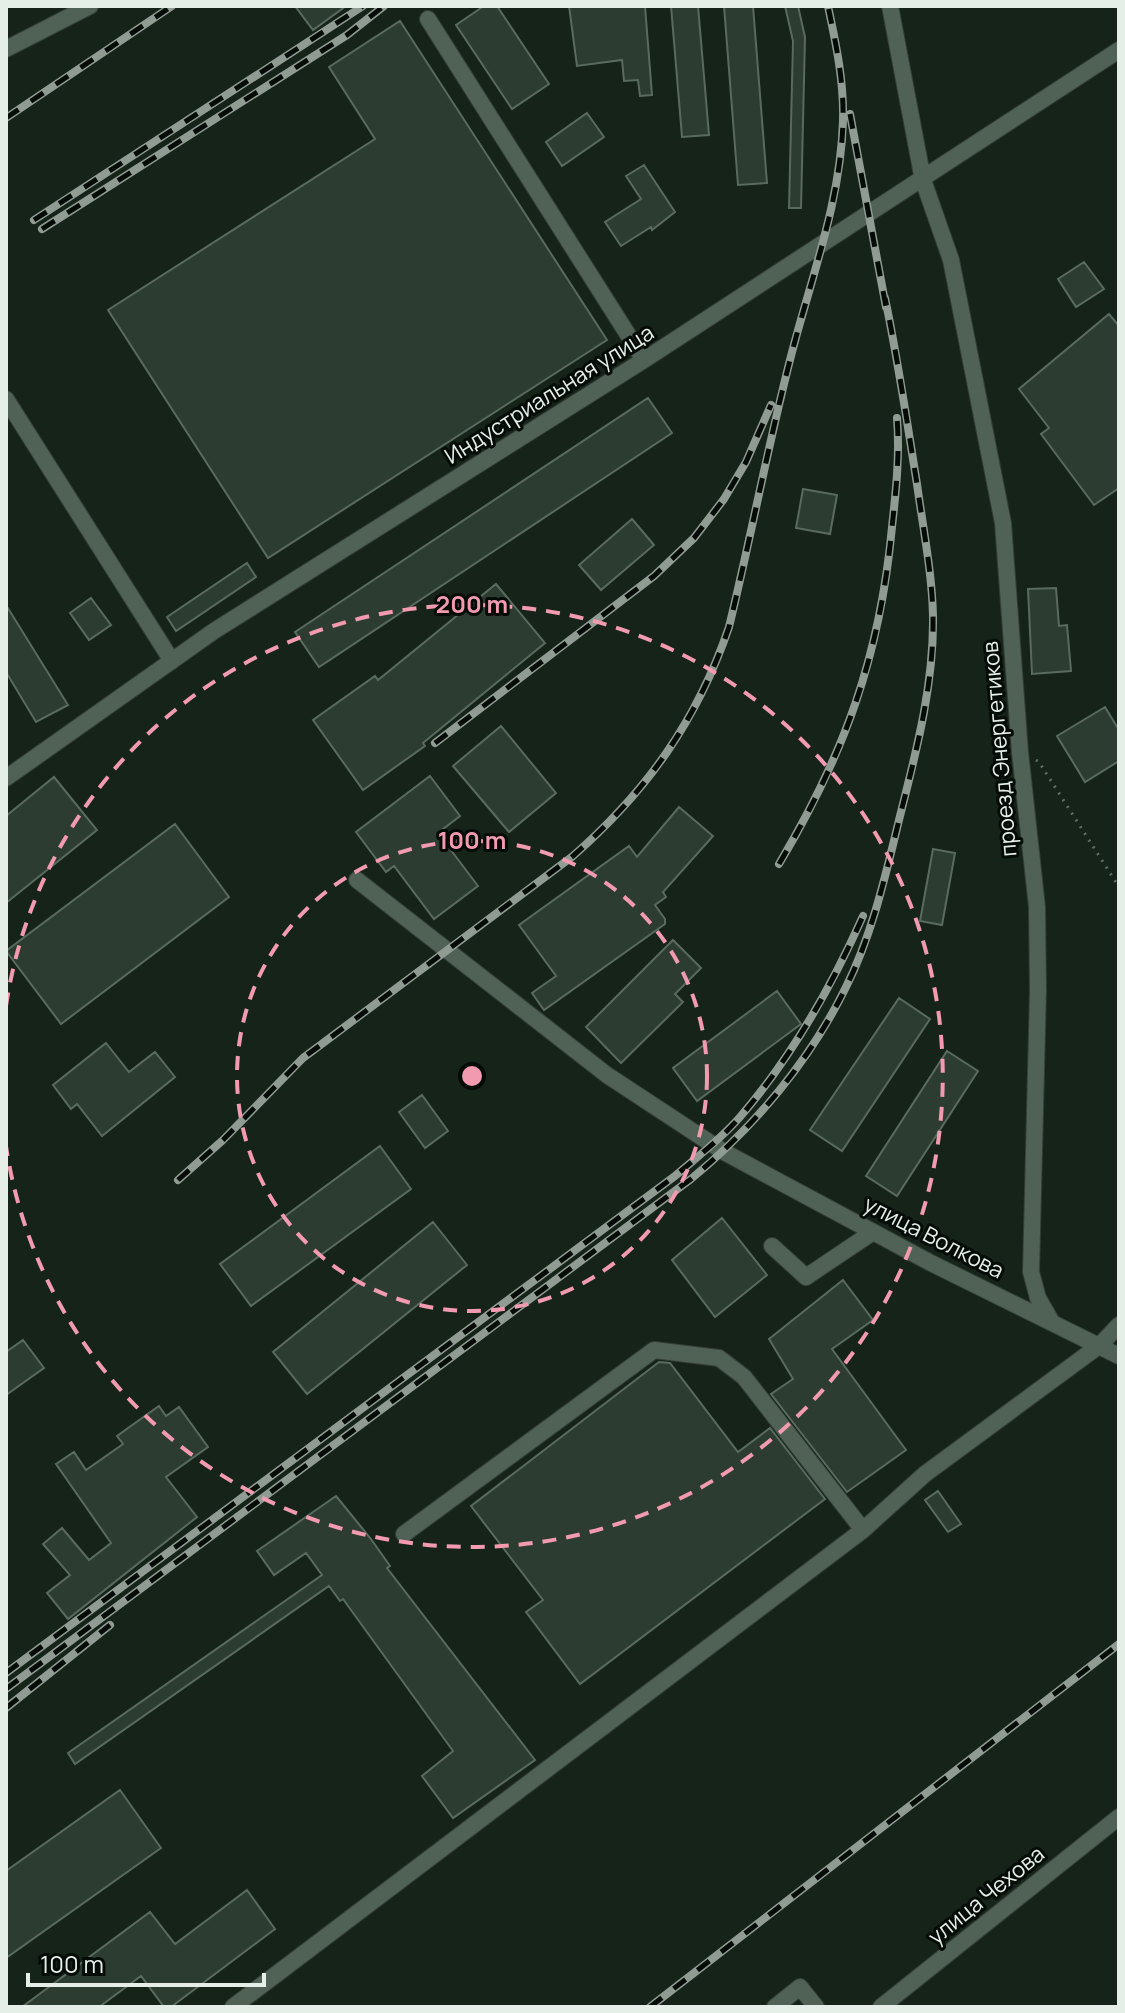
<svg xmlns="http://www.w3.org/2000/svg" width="1125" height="2013" viewBox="0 0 1125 2013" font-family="Manrope,sans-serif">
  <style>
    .building { fill: #2d3c31; stroke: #596a5e; stroke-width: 2 }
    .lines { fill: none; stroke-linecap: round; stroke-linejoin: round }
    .minor-casing { stroke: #343e37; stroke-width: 18 }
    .path { stroke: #606c63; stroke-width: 3; stroke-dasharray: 2 6; stroke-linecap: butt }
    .minor { stroke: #506155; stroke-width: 16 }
    .rail-casing { stroke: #909c93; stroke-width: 8 }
    .rail { stroke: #050b07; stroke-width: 5; stroke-dasharray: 15; stroke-linecap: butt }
    .ring { fill: none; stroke: #f29aaf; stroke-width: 4; stroke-dasharray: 14 10 }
    .labels { text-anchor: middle; stroke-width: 6; stroke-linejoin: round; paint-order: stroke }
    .street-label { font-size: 22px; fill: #e5efe8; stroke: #050b07 }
    .centre { fill: #f29aaf; stroke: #050b07; stroke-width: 4 }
    .ring-label { font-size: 24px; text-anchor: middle; font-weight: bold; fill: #f29aaf; stroke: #050b07; stroke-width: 6; stroke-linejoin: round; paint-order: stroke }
  </style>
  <rect width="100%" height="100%" fill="#152319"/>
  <path class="building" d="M 295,6 L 346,6 L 313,30 Z
    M 484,6 L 497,6 L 549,84 L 512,109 L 456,25 Z
    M 569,6 L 645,6 L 652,95 L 640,96 L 638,80 L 624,81 L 622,60 L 577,66 Z
    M 671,6 L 698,6 L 709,135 L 682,137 Z
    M 724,6 L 753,6 L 767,183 L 738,185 Z
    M 785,6 L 798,6 L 805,37 L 801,208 L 789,208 L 793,41 Z
    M 400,21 L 607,340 L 268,558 L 108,310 L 375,139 L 329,67 Z
    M 587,113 L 604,137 L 562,166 L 546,142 Z
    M 644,165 L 675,212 L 652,230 L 651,227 L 621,246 L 605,222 L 641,199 L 626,176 Z
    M 1084,262 L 1104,289 L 1076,307 L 1058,279 Z
    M 1109,314 L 1119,326 L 1119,488 L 1094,505 L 1041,434 L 1049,428 L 1019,389 Z
    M 648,398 L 672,433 L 319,667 L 295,632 Z
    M 803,489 L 837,495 L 830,534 L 796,528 Z
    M 632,519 L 654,545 L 601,590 L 579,565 Z
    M 247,563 L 256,577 L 176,631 L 167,617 Z
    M 496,584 L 545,643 L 423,743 L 425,746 L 363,790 L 313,720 L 375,676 L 378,680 Z
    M 1056,588 L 1059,626 L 1067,625 L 1071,671 L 1032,674 L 1028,589 Z
    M 91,598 L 111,625 L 89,640 L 70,613 Z
    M 6,605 L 68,705 L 36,722 L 6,672 Z
    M 1105,707 L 1119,730 L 1119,761 L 1085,782 L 1057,736 Z
    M 501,726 L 556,793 L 509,832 L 453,766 Z
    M 430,776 L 460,816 L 438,833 L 478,886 L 434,919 L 394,866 L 386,872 L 356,832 Z
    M 54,777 L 97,830 L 6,903 L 6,816 Z
    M 679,807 L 713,836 L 663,892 L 666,897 L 655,905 L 665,919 L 665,924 L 544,1010 L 532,993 L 556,976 L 519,925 L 629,846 L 637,857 Z
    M 175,824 L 229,897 L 61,1024 L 6,951 Z
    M 933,849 L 955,853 L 942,925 L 920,921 Z
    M 673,940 L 701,968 L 675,994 L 683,1002 L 621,1063 L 586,1027 Z
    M 777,991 L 801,1024 L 697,1101 L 673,1068 Z
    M 899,998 L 930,1019 L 842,1151 L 810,1130 Z
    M 106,1043 L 129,1072 L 155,1052 L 175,1077 L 102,1136 L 77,1104 L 71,1109 L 53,1085 Z
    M 947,1051 L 978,1071 L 897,1196 L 866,1176 Z
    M 422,1095 L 448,1131 L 425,1148 L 399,1112 Z
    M 380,1146 L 411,1189 L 251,1306 L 220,1264 Z
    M 722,1218 L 767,1275 L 715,1317 L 672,1260 Z
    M 433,1222 L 467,1265 L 307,1394 L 273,1352 Z
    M 843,1280 L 873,1320 L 832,1349 L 906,1450 L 847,1492 L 771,1394 L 793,1379 L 769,1339 Z
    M 23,1340 L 44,1368 L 6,1395 L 6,1352 Z
    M 659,1362 L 670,1363 L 738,1452 L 770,1428 L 825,1499 L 580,1684 L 526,1612 L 543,1600 L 471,1506 Z
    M 159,1406 L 166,1416 L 179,1407 L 208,1447 L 166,1477 L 197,1517 L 68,1619 L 47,1593 L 70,1575 L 43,1544 L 62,1528 L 89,1560 L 111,1543 L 56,1464 L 74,1452 L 86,1470 L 123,1444 L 117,1436 Z
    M 938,1491 L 961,1524 L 948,1532 L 925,1500 Z
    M 336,1496 L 371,1539 L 390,1566 L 387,1568 L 535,1760 L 453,1818 L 422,1776 L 453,1751 L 343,1599 L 340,1601 L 329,1586 L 75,1764 L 68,1753 L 322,1575 L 306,1553 L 274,1575 L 257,1551 Z
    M 120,1790 L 161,1848 L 6,1958 L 6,1871 Z
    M 247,1890 L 275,1929 L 171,2007 L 164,2007 L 141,1976 L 99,2007 L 22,2007 L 150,1912 L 175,1944 Z"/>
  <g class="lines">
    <defs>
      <path id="minor" d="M 890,6 L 923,180 L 951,260 L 1003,523 L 1020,752 L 1037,907 L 1038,990 L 1031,1272 L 1038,1298 L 1050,1319
        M 428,19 L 644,360
        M 6,49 L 90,6
        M 6,399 L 172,661
        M 6,778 L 214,631 L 644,360 L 1119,50
        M 357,880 L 607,1075 L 724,1152 L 931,1263 L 1119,1356
        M 772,1246 L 806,1277 L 873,1232
        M 404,1534 L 654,1350 L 719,1358 L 744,1377 L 863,1530
        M 233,2007 L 863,1530 L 925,1474 L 1100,1345 L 1119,1325
        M 775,2007 L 800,1987 L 816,2007
        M 881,2007 L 1119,1817"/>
    </defs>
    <use href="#minor" class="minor-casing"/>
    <path class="path" d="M 1036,760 L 1039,762 L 1119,887"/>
    <use href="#minor" class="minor"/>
    <defs>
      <path id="rail" d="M 850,114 L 886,307
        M 6,118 L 172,6
        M 34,220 L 363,6
        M 42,229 L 347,35 L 384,6
        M 435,743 L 654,576 L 694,538 L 724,499 L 746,462 L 771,405
        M 779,864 C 845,753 880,656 892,527 C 896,491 900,454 897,418
        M 178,1180 L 223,1140 L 303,1058 L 573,856 C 647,791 697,721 729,627 C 751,537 768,445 791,356 C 811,278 841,201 843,120 C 844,81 836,44 828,6
        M 6,1673 L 675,1176 C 697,1157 721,1139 740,1117 C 791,1058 831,988 863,916
        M 6,1689 L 691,1179 C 754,1127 810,1061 846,987 C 874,931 887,868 902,808 C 918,745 934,681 933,616 C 932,572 923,528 917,484 C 907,422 898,360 885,298
        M 6,1708 L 110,1625
        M 650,2007 L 1119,1644"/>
    </defs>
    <use href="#rail" class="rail-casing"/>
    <use href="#rail" class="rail"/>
  </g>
  <g class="ring">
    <circle cx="472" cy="1076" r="235"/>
    <path d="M6 1006A471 471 0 1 1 6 1146"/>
  </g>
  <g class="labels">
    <g class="street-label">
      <text transform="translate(549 394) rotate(-32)" y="8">Индустриальная улица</text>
      <text transform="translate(999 749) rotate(-95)" y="8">проезд Энергетиков</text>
      <text transform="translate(934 1237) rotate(27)" y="8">улица Волкова</text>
      <text transform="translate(986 1895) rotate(-39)" y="8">улица Чехова</text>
    </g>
  </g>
  <circle cx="472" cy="1076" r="12" class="centre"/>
  <g class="ring-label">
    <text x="472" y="613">200 m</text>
    <text x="472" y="849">100 m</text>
  </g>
  <rect width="1125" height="2013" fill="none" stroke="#e5efe8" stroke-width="16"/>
  <path d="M28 1973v12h236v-12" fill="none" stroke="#e5efe8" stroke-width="4"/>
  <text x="40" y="1973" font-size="24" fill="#e5efe8" stroke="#050b07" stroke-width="6" paint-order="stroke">100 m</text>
</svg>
